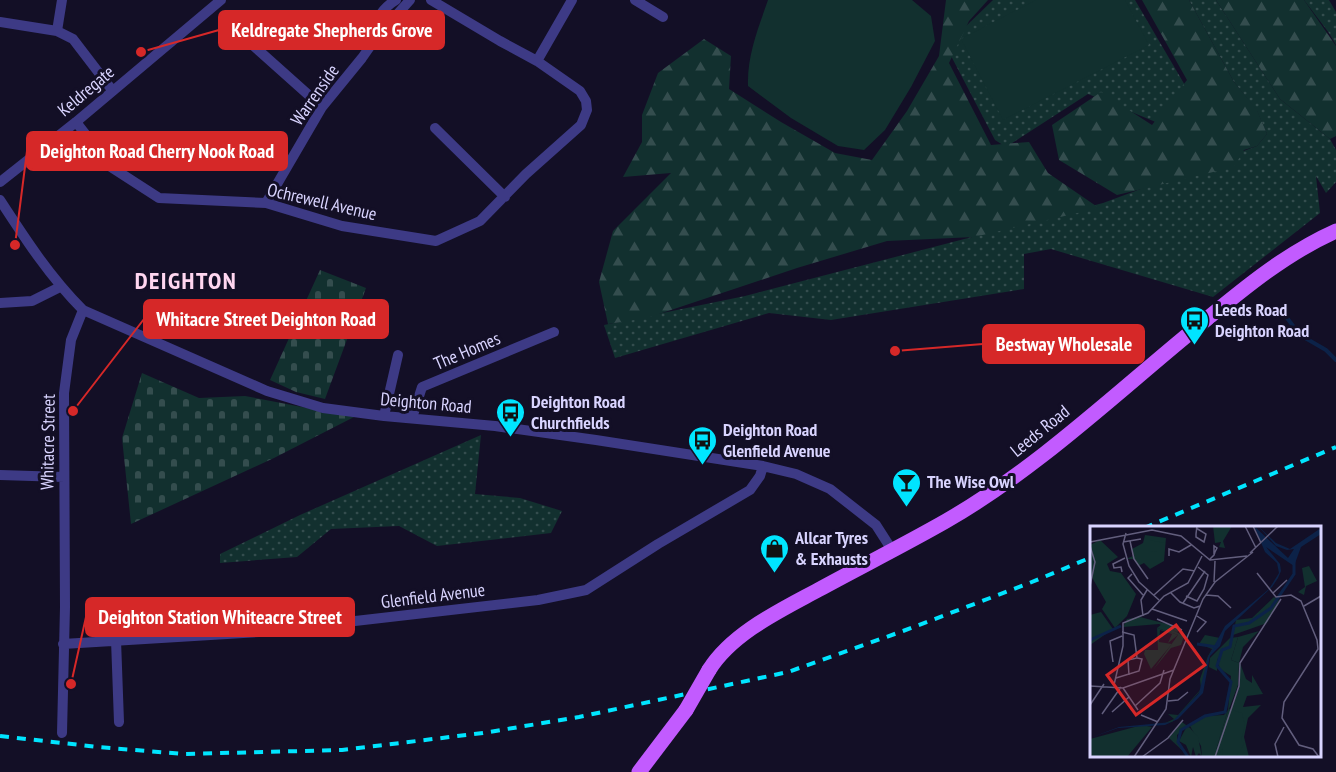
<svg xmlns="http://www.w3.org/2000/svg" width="1336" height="772" viewBox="0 0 1336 772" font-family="'PT Sans Narrow',sans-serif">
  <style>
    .green { fill: url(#green-dots) }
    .forest { fill: url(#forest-firs) }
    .cemetery { fill: url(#cemetery-stones) }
    .pitch { fill: #12302f }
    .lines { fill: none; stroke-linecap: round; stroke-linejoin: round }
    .stream { stroke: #0c2248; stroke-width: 4 }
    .minor { stroke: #3d3a85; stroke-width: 10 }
    .primary { stroke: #c25bff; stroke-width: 15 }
    .rail { stroke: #00e5ff; stroke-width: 4; stroke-dasharray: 9 8; stroke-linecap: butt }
    .primary-bridge { stroke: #c25bff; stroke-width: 15 }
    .labels { text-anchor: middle; stroke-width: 6; stroke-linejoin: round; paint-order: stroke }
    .street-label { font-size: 18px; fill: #d9d4ff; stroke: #130f26 }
    .poi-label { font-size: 18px; font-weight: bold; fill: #d9d4ff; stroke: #130f26; text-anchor: start }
    .district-label { font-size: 24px; font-weight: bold; letter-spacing: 1.5px; fill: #ffd6f0; stroke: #130f26 }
    .inset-river { fill: none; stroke: #0c2248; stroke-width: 3 }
    .inset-road { fill: none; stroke: #625e7d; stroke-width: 1.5 }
    .view { fill: #d62828; fill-opacity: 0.15; stroke: #d62828; stroke-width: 3 }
    .inset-edge { fill: none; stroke: #d9d4ff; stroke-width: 3 }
    .leader { fill: none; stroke: #d62828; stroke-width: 2 }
    .callout-dot { fill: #d62828; stroke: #130f26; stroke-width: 2 }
    .callout { fill: #d62828; stroke: #d62828; stroke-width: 2 }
    .callout-label { font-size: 20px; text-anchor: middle; font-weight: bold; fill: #fff }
  </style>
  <defs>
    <pattern id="green-dots" width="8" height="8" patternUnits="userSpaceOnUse" patternTransform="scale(1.5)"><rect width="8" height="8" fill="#12302f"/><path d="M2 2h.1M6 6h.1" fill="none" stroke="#344d4e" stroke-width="1.8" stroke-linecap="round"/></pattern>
    <pattern id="forest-firs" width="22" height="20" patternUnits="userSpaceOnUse" patternTransform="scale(1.5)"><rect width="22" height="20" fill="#12302f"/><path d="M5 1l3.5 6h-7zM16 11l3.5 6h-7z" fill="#344d4e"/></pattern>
    <pattern id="cemetery-stones" width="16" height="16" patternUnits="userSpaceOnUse" patternTransform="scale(1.5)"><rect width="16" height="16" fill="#12302f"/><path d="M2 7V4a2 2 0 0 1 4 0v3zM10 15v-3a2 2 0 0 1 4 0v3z" fill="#344d4e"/></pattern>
  </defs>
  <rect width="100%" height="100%" fill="#130f26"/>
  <path class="green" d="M 993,0 L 1135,0 L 1186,87 L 1158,123 L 1088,94 L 1006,147 L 995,140 L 950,54 L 961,31 Z
    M 1189,0 L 1216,0 L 1280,99 L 1330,139 L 1336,150 L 1336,182 L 1326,193 L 1316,176 L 1320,213 L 1213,297 L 1051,249 L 1024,254 L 1024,289 L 831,320 L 769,313 L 615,358 L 604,325 L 745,296 L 1103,203 L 1257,146 L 1267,134 L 1257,111 L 1234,82 Z
    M 1304,0 L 1329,0 L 1336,12 L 1336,45 L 1329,33 Z
    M 481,435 L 475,494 L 520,498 L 562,511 L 551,533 L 437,546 L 399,526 L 331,529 L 297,557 L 220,563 L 220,554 L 300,515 Z"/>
  <path class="forest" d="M 946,0 L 988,0 L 969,21 L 949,63 L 991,145 L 1029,142 L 1048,173 L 1099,208 L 974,237 L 887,241 L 797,268 L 647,318 L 608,324 L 599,282 L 613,231 L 671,173 L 623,177 L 642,142 L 642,115 L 658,73 L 704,39 L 731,56 L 729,89 L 781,122 L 835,153 L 872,160 L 907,111 L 939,56 Z
    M 1142,0 L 1189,0 L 1234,82 L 1257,110 L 1267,134 L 1257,146 L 1244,150 L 1234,167 L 1117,195 L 1059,160 L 1052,125 L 1101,92 L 1152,125 L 1187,80 Z
    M 1216,0 L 1304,0 L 1336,46 L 1336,136 L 1330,139 L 1280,99 Z"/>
  <path class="cemetery" d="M 320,270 L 366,288 L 325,399 L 296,392 L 270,380 Z
    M 142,373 L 199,398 L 245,396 L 354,417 L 274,458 L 131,524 L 122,438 Z"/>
  <path class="pitch" d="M 768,0 L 912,0 L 931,16 L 935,41 L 911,87 L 885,130 L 864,150 L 838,146 L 791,118 L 748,86 C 747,55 758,29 768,0 Z
    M 1036,0 L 1125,0 L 1149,45 L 1003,120 L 961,39 Z"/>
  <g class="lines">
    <path class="stream" d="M 1284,314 L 1300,335 L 1326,350 L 1336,360"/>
    <path class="minor" d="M 62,0 L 57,31 L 73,39 L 112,90
      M 431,0 L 500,41 L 537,61 L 572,0
      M 635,0 L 663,17
      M 0,22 L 57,31
      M 376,38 L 410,0
      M 241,45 L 247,40 L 322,107
      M 76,122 L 111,167 L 159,198 L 266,203 L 342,226 L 436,241 L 480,221 L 526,174 L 581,125 L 587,110 L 586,101 L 580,91 L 537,61
      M 435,128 L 505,197
      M 0,182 L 76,122 L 221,0
      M 0,200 C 26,240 50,277 83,310 L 267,391 L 323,408 L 384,416 L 495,426 L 596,440 L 763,466 L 796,474 L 830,489 L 876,525 L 892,550
      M 266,203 L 322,107 L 362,58 L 376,38 C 374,21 381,9 396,0
      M 0,303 L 32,301 L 60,287
      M 384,416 L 398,355
      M 412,418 L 422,387 L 554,332
      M 0,475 L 64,477
      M 116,640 L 119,722
      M 63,644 L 259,632 L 538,600 L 586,590 L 658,544 L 750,490 L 760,476 L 763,466
      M 62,733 L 65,607 L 64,393 L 71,340 L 83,310"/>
    <path class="primary" d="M 709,670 C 732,633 781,610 818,590 C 860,567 904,545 946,521 C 1035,470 1112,397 1191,332 C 1236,295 1282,255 1336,231
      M 639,772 L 686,710"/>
    <path class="rail" d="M 1144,528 L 1336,447
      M 0,736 L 98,747 L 184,754 L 342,750 L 483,733 L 579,717 L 788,672 L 903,631 L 1027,584 L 1092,557"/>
    <path class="primary-bridge" d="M 686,710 L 709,670"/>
  </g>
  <defs>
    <symbol id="bus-pin" viewBox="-11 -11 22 30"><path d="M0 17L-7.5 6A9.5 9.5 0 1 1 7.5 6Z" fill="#00e5ff" stroke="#130f26"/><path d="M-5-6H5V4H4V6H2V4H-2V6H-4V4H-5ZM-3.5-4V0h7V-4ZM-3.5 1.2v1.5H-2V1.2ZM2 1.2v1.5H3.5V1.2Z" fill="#111"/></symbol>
    <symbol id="bar-pin" viewBox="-11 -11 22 30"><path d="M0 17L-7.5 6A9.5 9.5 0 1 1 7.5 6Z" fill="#00e5ff" stroke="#130f26"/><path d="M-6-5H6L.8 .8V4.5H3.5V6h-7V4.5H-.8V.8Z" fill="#111"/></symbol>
    <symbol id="shop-pin" viewBox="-11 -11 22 30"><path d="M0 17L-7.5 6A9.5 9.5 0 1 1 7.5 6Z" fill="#00e5ff" stroke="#130f26"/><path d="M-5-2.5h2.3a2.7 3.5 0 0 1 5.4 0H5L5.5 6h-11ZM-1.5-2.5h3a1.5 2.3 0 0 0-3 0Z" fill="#111"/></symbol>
  </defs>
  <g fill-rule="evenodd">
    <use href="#bus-pin" x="1178" y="304" width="33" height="45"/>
    <use href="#bus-pin" x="494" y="396" width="33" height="45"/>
    <use href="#bus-pin" x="686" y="424" width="33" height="45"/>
    <use href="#bar-pin" x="890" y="466" width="33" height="45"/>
    <use href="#shop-pin" x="758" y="532" width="33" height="45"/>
  </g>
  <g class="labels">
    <g class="street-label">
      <text transform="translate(86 91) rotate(-40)" y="6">Keldregate</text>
      <text transform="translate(315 95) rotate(-55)" y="6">Warrenside</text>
      <text transform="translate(322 202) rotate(13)" y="6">Ochrewell Avenue</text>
      <text transform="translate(467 351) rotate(-23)" y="6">The Homes</text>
      <text transform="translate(426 403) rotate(5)" y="6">Deighton Road</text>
      <text transform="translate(1040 431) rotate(-39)" y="6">Leeds Road</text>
      <text transform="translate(48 442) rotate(-89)" y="6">Whitacre Street</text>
      <text transform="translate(433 596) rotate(-7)" y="6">Glenfield Avenue</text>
    </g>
    <g class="poi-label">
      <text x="1215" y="316">Leeds Road<tspan x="1215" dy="21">Deighton Road</tspan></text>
      <text x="531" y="408">Deighton Road<tspan x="531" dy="21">Churchfields</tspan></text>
      <text x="723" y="436">Deighton Road<tspan x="723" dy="21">Glenfield Avenue</tspan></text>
      <text x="927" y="488">The Wise Owl</text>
      <text x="795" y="544">Allcar Tyres<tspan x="795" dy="21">&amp; Exhausts</tspan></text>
    </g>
    <g class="district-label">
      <text x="186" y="289">DEIGHTON</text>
    </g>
  </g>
  <g transform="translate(1090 526)">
    <rect width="231" height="231" fill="#130f26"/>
    <path d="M 123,0 L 142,0 L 133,15 L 135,22 L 129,21 L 131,16 L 125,17 ZM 55,9 L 76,12 L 74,35 L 60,43 L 54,37 L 48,40 L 44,33 L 36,33 L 43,30 L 42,23 L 53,17 ZM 219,40 L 227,55 L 216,60 L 214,69 L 208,66 L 215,61 L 212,42 ZM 72,98 L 94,110 L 91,119 L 81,122 L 63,144 L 88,109 L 67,102 ZM 169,105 L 153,121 L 149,137 L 141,134 L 148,111 ZM 150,137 L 156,153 L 162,157 L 162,149 L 173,168 L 157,170 L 153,181 L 171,179 L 158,192 L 154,211 L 159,231 L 112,231 L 111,220 L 100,200 L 116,190 L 134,189 L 138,184 L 126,224 L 148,188 L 141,184 L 150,160 ZM 52,199 L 62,201 L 37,231 L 3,231 L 0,227 L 0,213 Z" fill="#12302f"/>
    <path d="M 10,14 L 28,31 L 17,38 L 20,45 L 31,47 L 46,68 L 37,90 L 25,102 L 12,83 L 16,76 L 0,48 L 0,19 ZM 184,71 L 189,74 L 177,97 L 143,109 L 146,94 L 162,92 ZM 11,86 L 23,103 L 0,119 L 0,89 ZM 50,91 L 81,99 L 92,103 L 87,106 L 69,98 L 33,101 L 37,93 ZM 67,102 L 88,109 L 78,117 L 82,108 L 70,104 L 69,116 L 82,118 L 61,143 L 54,128 L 55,124 L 68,124 ZM 115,109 L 130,112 L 119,130 L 111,164 L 86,193 L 82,196 L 73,198 L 84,193 L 78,188 L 88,189 L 111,163 L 110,153 L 118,130 L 122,123 L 109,118 ZM 148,111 L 141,134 L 149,137 L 148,159 L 139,183 L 152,187 L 155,200 L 151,214 L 154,218 L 146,231 L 132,231 L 133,222 L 129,228 L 126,224 L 138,184 L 141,150 L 130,143 L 127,132 L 127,145 L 119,141 L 120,132 L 140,112 ZM 92,196 L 100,202 L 108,211 L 112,231 L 109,227 L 106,231 L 103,221 L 101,231 L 96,219 L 89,215 L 97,200 L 87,209 L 87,215 L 96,228 L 79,212 Z" fill="#12302f"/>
    <path d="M 60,14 L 74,17 L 74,28 L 66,28 L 66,37 L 60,37 L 60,26 L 67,26 L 60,25 Z" fill="#12302f"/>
    <path d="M 164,0 L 198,32 L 204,23 L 197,24 L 186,20 L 168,0 L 186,17 L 200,23 L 231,2 L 231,8 L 211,21 L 204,40 L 176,21 L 190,38 L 191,45 L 188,52 L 182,61 L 135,105 L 130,120 L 120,130 L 113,167 L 88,193 L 75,199 L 28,202 L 0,212 L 29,201 L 82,196 L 109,167 L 118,131 L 135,100 L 179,63 L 189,47 L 187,37 L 175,26 Z" fill="#0c2248"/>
    <path class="inset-river" d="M 0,114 L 31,100M 107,118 L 127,121M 98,231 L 88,216 L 91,204 L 115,190 L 135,186 L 141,156 L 127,140 L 132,124 L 140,121 L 144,100 L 159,97 L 181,82 L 204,48 L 204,34"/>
    <path class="inset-road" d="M 155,0 L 166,22M 163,0 L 171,17M 106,2 L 116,8 L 114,16 L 106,11 L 106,8 L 107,0M 36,7 L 33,18 L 39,40 L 49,56 L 69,74M 40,15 L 44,33 L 58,53M 0,16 L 62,4 L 91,10 L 120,34 L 157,30M 33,16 L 51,13M 0,20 L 5,36 L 0,60M 160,27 L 188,0M 79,30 L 79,23 L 89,26 L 101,19M 120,33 L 124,29 L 125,26 L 127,22 L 124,20 L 124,28M 32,46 L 31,41 L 24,42 L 23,38 L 35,32M 167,47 L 186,71 L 201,69 L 211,75 L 227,114 L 228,123 L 194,176 L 192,192 L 209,219 L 223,223 L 229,231M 42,48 L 38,52 L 53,69M 124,56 L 125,35M 80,66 L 90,76 L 104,82 L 110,80M 183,67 L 197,54M 64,69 L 93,43 L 105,45M 116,69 L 128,70 L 141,82M 96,70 L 107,75 L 114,63 L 118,49 L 108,41M 93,77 L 115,45M 214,80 L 231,70M 62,83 L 97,95M 53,90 L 51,74 L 57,64M 107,90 L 116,96 L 107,106M 67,93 L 92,104M 32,106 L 44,109 L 47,132 L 38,134 L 39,149M 23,136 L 20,115 L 32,110M 26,152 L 49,145 L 52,133 L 47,132M 24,159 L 33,120 L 33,97 L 58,87 L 74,70 L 98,57 L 112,30M 0,160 L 33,162 L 84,144M 33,162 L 48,184M 78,175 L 88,174 L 98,166M 0,179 L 14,158M 45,180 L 70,157 L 74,144M 22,186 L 39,171M 12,188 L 31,161M 51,189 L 68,196M 44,231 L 76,183 L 80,153 L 113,73 L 125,56 L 163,26M 52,231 L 78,212 L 93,194M 125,231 L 149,160 L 150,137 L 191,73M 188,231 L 185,218 L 194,201"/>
    <path class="view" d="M 86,99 L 115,139 L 46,189 L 17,149 Z"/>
    <rect width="231" height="231" class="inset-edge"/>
  </g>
  <path class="leader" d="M141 52L219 30M15 245L27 151M73 411L144 319M895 351L983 344M71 684L86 617"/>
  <g class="callout-dot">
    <circle cx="141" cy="52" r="6"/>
    <circle cx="15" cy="245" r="6"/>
    <circle cx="73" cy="411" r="6"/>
    <circle cx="895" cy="351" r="6"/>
    <circle cx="71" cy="684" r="6"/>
  </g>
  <g class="callout">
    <rect x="219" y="11" width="225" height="38" rx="6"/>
    <rect x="27" y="132" width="260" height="38" rx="6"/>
    <rect x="144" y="300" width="244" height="38" rx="6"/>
    <rect x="983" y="325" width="161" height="38" rx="6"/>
    <rect x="86" y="598" width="268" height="38" rx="6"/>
  </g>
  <g class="callout-label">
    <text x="332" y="37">Keldregate Shepherds Grove</text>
    <text x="157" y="158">Deighton Road Cherry Nook Road</text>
    <text x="266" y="326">Whitacre Street Deighton Road</text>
    <text x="1064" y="351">Bestway Wholesale</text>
    <text x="220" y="624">Deighton Station Whiteacre Street</text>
  </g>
</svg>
